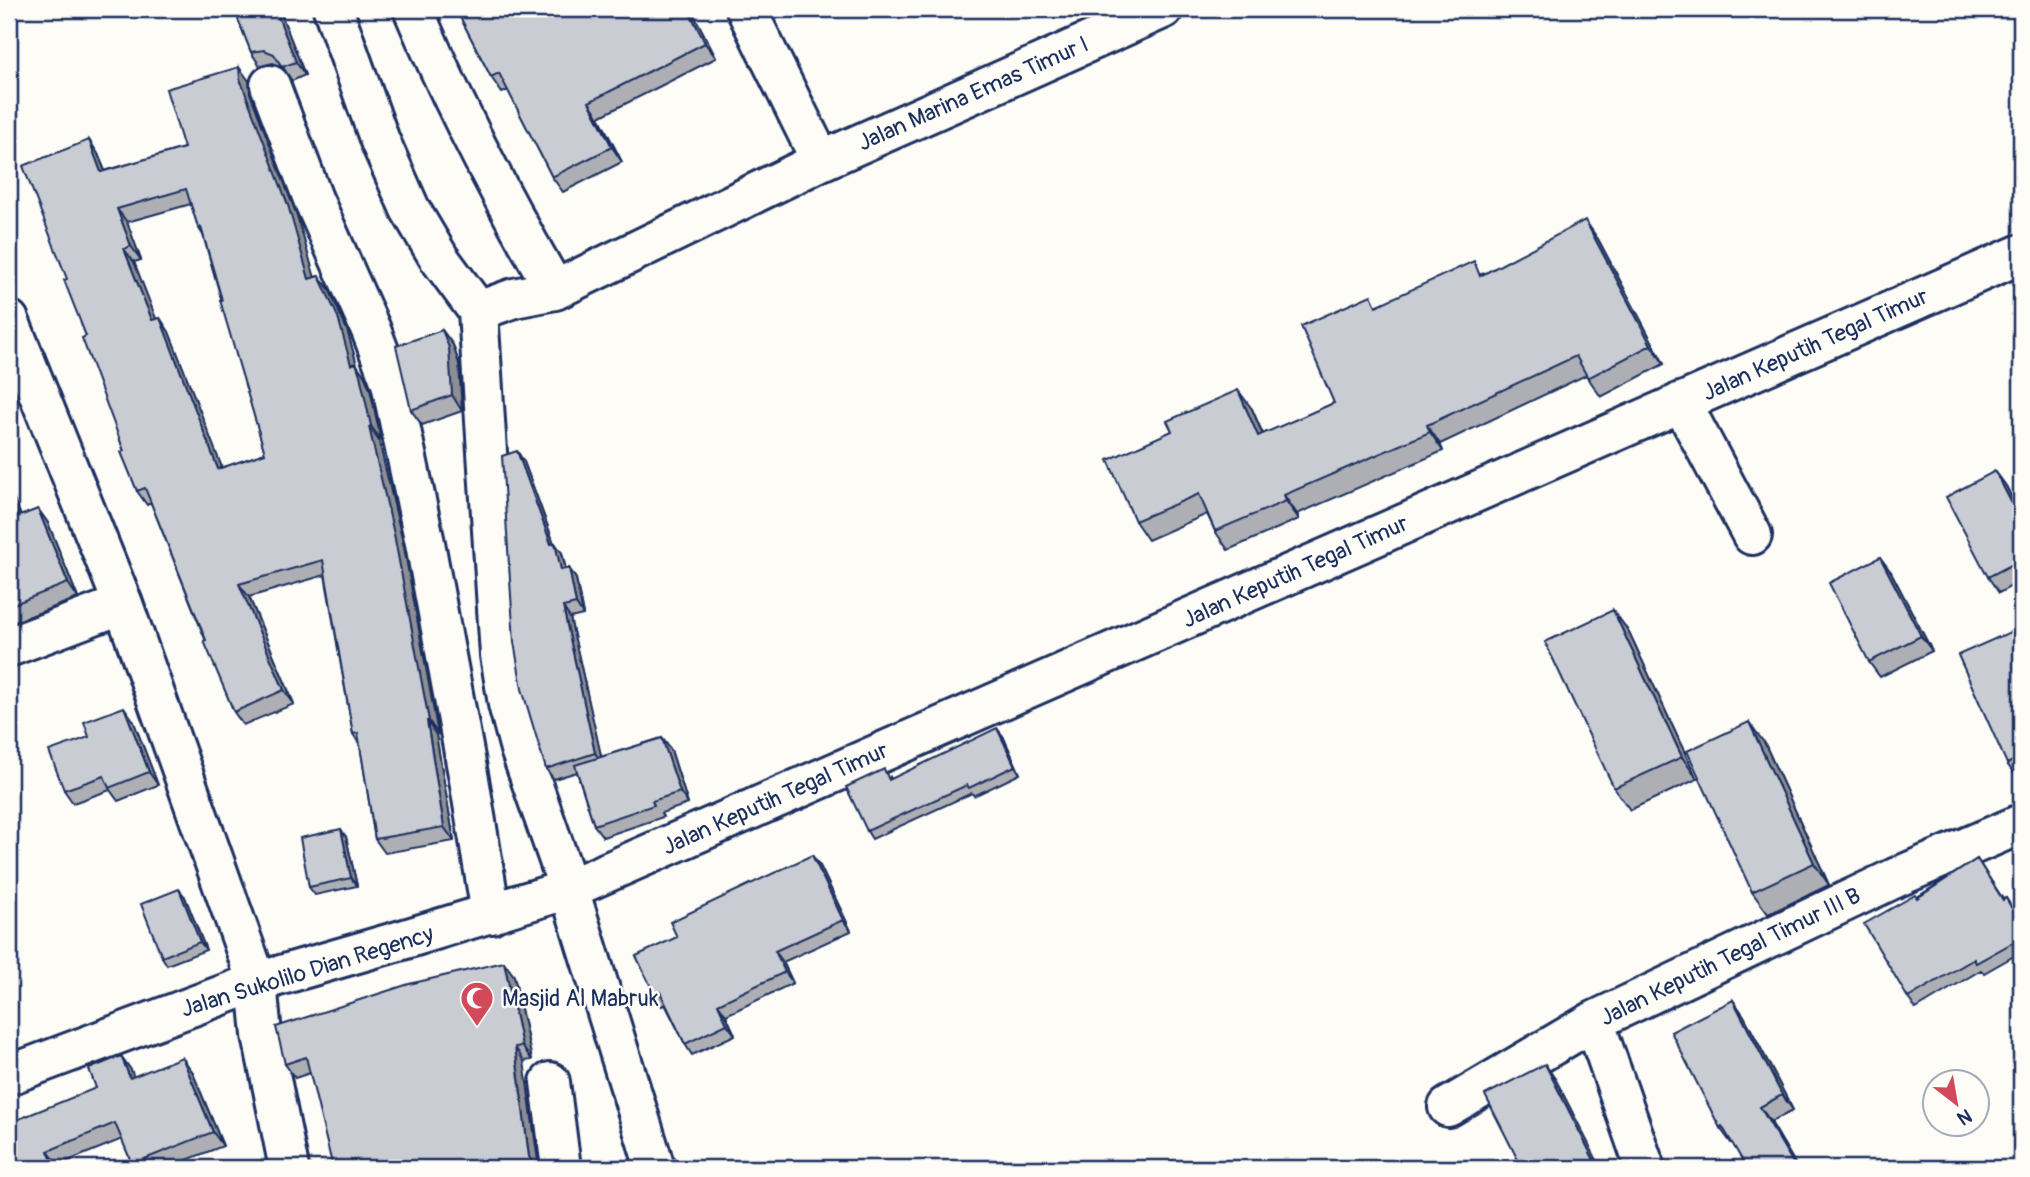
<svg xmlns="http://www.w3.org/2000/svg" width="2030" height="1177" viewBox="0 0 2030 1177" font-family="Pangolin,sans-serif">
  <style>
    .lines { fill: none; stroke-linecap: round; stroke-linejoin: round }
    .minor-casing { stroke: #1b2f5e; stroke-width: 44 }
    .minor { stroke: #fdfcf7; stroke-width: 38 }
    .wall { fill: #adafb5; stroke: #1b2f5e; stroke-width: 2; fill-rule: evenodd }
    .shaded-wall { fill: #8d8f94; stroke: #1b2f5e; stroke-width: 2 }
    .building { fill: #c9ccd3; stroke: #1b2f5e; stroke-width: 2; fill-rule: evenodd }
    .labels { text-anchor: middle; stroke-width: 5; stroke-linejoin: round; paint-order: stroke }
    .street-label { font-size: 23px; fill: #1b2f5e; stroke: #fdfcf7 }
    .poi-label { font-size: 23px; fill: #1b2f5e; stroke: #fdfcf7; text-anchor: start }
  </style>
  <rect width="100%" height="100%" fill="#fdfcf7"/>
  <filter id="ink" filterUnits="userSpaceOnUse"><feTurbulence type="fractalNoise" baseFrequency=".0143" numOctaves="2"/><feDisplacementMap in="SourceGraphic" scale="14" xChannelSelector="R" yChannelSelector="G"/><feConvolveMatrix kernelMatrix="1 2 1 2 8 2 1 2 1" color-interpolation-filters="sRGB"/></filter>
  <g filter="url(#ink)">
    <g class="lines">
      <defs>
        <path id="minor" d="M 333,9 L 380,141 L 410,209 L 439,258 L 478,311 L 500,655 L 508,704 L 520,749 L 569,889 L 655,1168
          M 413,9 C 454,106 502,199 555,290
          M 746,9 L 821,161
          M 270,85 L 313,199 L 371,330 L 391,383 L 425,543 L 470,785 L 491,914
          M 478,311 L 514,298 L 555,290 L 821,161 L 1163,9
          M 9,320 L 123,604 L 257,982 L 262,1035 L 289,1168
          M 1681,402 L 1752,535
          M 9,647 L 123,604
          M 1594,1021 L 1645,1168
          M 9,1075 L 257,982 L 402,940 L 569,889 L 2021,254
          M 550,1082 L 561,1168
          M 1448,1107 L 1594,1021 L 1895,878 L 2021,824"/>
      </defs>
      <use href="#minor" class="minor-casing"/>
      <use href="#minor" class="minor"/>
    </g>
    <path class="wall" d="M 234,9 L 279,9 L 305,75 L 292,81 L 283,67 L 273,63 L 260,66 L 251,52 Z
      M 456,9 L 691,9 L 716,58 L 599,117 L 622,162 L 563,192 L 552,177 L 508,90 L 502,93 L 491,77 Z
      M 249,81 L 250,93 L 298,219 L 314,277 L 319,276 L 329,289 L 347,330 L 357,365 L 365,377 L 370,389 L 381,440 L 379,441 L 404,547 L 438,734 L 436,735 L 454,841 L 385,853 L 375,839 L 360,745 L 353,734 L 325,575 L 249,597 L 294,704 L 243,725 L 234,712 L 151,503 L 147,505 L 137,491 L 67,279 L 89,140 L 98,154 L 105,171 L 184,148 ZM 191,204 L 198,227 L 203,235 L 265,453 L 222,468 L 169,332 L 160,318 L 156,319 L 134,262 L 141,260 L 127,222 Z
      M 1598,239 L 1664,364 L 1601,397 L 1586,375 L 1440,444 L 1443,451 L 1297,514 L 1299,519 L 1228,550 L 1215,531 L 1207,514 L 1148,540 L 1135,521 L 1252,409 L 1263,434 L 1334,403 L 1378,305 Z
      M 442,330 L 453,345 L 459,364 L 462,411 L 422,425 L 411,410 Z
      M 517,451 L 524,462 L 554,543 L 562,553 L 566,569 L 569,568 L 576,579 L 583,615 L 570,618 L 601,757 L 662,738 L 671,750 L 688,804 L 661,813 L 663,817 L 603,837 L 594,825 L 577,772 L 554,779 L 546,769 Z
      M 1995,471 L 2006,486 L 2021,516 L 2021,581 L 1999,593 L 1988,577 Z
      M 9,487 L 21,516 L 38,509 L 48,523 L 78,598 L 9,624 Z
      M 1891,572 L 1932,651 L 1880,677 L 1869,662 Z
      M 1613,610 L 1629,632 L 1697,779 L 1630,810 L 1614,788 Z
      M 2021,634 L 2021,777 L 2018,779 L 2007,764 Z
      M 133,720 L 158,785 L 118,801 L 110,790 L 73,803 L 64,790 L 89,737 Z
      M 1003,736 L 1020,774 L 974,796 L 972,793 L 872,839 L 867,831 L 890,777 L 891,779 Z
      M 1765,744 L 1829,885 L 1768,914 L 1752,892 Z
      M 346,837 L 357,886 L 315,895 L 309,887 Z
      M 1977,859 L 2003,899 L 2006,898 L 2021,922 L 2021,952 L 1984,973 L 1981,970 L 1916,1009 L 1908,998 L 1917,897 Z
      M 820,866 L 851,931 L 783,962 L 793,983 L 726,1015 L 735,1035 L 692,1055 L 685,1044 L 665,1004 L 662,1006 L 655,995 L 677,937 Z
      M 185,897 L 206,950 L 167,965 L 162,957 Z
      M 514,976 L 532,1060 L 524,1061 L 310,1073 L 295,1078 L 285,1064 Z
      M 1733,1000 L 1744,1016 L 1793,1110 L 1731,1143 L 1720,1128 Z
      M 121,1056 L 131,1070 L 133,1077 L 192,1071 L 223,1146 L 166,1168 L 135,1168 L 132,1164 L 122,1139 L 58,1165 L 9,1168 L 96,1088 Z"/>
    <path class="shaded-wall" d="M 275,9 L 279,9 L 305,75 L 296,62 Z
      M 688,9 L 691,9 L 716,58 L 705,43 Z
      M 239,67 L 249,81 L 250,93 L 298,219 L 319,292 L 309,279 L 240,79 Z
      M 589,102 L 599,117 L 622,162 L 612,147 Z
      M 89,140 L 98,154 L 111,186 L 101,172 Z
      M 117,209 L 127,222 L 141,260 L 131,246 Z
      M 1585,220 L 1598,239 L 1664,364 L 1651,345 Z
      M 124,249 L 134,262 L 162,334 L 152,320 Z
      M 319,276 L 329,289 L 347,330 L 357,365 L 365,377 L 370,389 L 381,440 L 371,426 L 351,365 Z
      M 160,318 L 169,332 L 228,483 L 218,469 Z
      M 442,330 L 453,345 L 459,364 L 462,411 L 452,395 Z
      M 1238,390 L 1252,409 L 1271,455 L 1258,436 Z
      M 1427,425 L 1440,444 L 1443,451 L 1430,432 Z
      M 369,427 L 379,441 L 404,547 L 438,734 L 429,721 Z
      M 517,451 L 524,462 L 556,549 L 555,543 L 562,553 L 568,581 L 561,570 Z
      M 1995,471 L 2006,486 L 2021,516 L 2021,521 Z
      M 9,487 L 27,532 L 17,517 L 9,497 Z
      M 1284,495 L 1297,514 L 1299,519 L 1286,501 Z
      M 38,509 L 48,523 L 78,598 L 68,583 Z
      M 1880,557 L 1891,572 L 1932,651 L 1921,636 Z
      M 569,568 L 576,579 L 583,615 L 576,604 Z
      M 239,584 L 249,597 L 294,704 L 284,690 Z
      M 563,607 L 570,618 L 603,764 L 595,753 Z
      M 1613,610 L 1629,632 L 1697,779 L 1682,757 Z
      M 124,707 L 133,720 L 158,785 L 149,772 Z
      M 427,721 L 436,735 L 454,841 L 444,827 Z
      M 1749,722 L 1765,744 L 1829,885 L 1814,863 Z
      M 997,728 L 1003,736 L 1020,774 L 1015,766 Z
      M 662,738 L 671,750 L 688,804 L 680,792 Z
      M 341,829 L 346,837 L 357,886 L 351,878 Z
      M 812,855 L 820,866 L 851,931 L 843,920 Z
      M 179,889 L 185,897 L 206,950 L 200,942 Z
      M 775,951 L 783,962 L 793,983 L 785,972 Z
      M 504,962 L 514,976 L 532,1060 L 522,1046 Z
      M 1733,1000 L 1744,1016 L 1793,1110 L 1782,1095 Z
      M 718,1004 L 726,1015 L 735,1035 L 727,1024 Z
      M 515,1047 L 524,1061 L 539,1168 L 536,1168 L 529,1157 Z
      M 121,1056 L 131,1070 L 140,1092 L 130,1078 Z
      M 182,1057 L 192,1071 L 223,1146 L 213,1132 Z
      M 1545,1064 L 1556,1080 L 1601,1168 L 1598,1168 Z
      M 1760,1107 L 1771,1122 L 1798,1168 L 1796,1168 Z
      M 48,1151 L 58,1165 L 59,1168 L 55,1168 Z"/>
    <path class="building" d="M 234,9 L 275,9 L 296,62 L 282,67 L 274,54 L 264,50 L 251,52 Z
      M 456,9 L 688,9 L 705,43 L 589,102 L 612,147 L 552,177 L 499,73 L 491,77 Z
      M 239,67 L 240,79 L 288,205 L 309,279 L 319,276 L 338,317 L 351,365 L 356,363 L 360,375 L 371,426 L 369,427 L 394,534 L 429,721 L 427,721 L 444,827 L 375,839 L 358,733 L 353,734 L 323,560 L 239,584 L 284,690 L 234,712 L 204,641 L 206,640 L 145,488 L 137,491 L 121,452 L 124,451 L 82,338 L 86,336 L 64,280 L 67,279 L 23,166 L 89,140 L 101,172 L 184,148 L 166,89 ZM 186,189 L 198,227 L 201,227 L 222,300 L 220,300 L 265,453 L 218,469 L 160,318 L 152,320 L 124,249 L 131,246 L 117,209 Z
      M 1585,220 L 1651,345 L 1588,378 L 1576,356 L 1427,425 L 1430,432 L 1284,495 L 1286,501 L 1215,531 L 1199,494 L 1135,521 L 1108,460 L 1172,431 L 1167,421 L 1238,390 L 1258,436 L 1334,403 L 1301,326 L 1371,295 L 1376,306 L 1474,261 L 1480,276 Z
      M 442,330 L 449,348 L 452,395 L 411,410 L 396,346 Z
      M 517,451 L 551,544 L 555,543 L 561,570 L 569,568 L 576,604 L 563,607 L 595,753 L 546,769 L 522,689 L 514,642 L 502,456 Z
      M 1995,471 L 2021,521 L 2021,560 L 1988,577 L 1946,497 Z
      M 9,497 L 17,517 L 38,509 L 68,583 L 9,606 Z
      M 1880,557 L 1921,636 L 1869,662 L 1829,583 Z
      M 1613,610 L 1682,757 L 1614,788 L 1545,642 Z
      M 2017,629 L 2021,638 L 2021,757 L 2007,764 L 1958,655 Z
      M 124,707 L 149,772 L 109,788 L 104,776 L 64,790 L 49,751 L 89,737 L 84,722 Z
      M 1749,722 L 1814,863 L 1752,892 L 1687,751 Z
      M 997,728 L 1015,766 L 969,788 L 967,785 L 867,831 L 846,787 L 884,769 L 889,780 Z
      M 662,738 L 680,792 L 652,801 L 654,805 L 594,825 L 575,765 Z
      M 341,829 L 351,878 L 309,887 L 300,838 Z
      M 812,855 L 843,920 L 775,951 L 785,972 L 718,1004 L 727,1024 L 685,1044 L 660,992 L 655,995 L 636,956 L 677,937 L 670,922 Z
      M 1977,859 L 2003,900 L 2006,898 L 2021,925 L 2021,938 L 1976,963 L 1974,959 L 1908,998 L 1864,924 L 1915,895 L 1917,898 Z
      M 179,889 L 200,942 L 162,957 L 141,904 Z
      M 504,962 L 522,1046 L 515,1047 L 529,1157 L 536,1168 L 333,1168 L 306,1057 L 285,1064 L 276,1027 L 409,984 Z
      M 1733,1000 L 1782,1095 L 1760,1107 L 1796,1168 L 1747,1168 L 1722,1126 L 1720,1128 L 1671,1032 Z
      M 121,1056 L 130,1078 L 182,1057 L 213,1132 L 132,1164 L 115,1123 L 48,1151 L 55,1168 L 9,1168 L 9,1123 L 96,1088 L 89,1069 Z
      M 1545,1064 L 1598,1168 L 1522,1168 L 1485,1095 Z"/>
  </g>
  <defs>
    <symbol id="mosque-pin" viewBox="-11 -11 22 30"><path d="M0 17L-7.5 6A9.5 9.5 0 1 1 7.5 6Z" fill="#d1495b" stroke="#fdfcf7"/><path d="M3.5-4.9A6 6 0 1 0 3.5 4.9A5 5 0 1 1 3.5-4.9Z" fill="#fff"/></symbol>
  </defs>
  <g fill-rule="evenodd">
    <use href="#mosque-pin" x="458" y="979" width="38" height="52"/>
  </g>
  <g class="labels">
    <g class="street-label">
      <text transform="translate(973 93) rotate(-24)" y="8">Jalan Marina Emas Timur I</text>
      <text transform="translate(1815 344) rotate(-24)" y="8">Jalan Keputih Tegal Timur</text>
      <text transform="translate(1295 571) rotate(-24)" y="8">Jalan Keputih Tegal Timur</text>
      <text transform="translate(775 798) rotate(-24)" y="8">Jalan Keputih Tegal Timur</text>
      <text transform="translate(1730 956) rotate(-26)" y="8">Jalan Keputih Tegal Timur III B</text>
      <text transform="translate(307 971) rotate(-17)" y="8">Jalan Sukolilo Dian Regency</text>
    </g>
    <g class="poi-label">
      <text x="502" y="1006">Masjid Al Mabruk</text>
    </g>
  </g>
  <rect width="2030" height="1177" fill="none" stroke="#fdfcf7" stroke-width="35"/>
  <rect x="18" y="18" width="1995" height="1142" fill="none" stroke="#1b2f5e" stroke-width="2.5" filter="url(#ink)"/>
  <g transform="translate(1956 1103) rotate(149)"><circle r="33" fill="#fdfcf7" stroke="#a3aaba" stroke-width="2"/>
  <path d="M0-5L12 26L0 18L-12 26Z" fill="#d1495b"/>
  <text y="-10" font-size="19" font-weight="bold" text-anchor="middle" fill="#1b2f5e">N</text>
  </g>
</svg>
